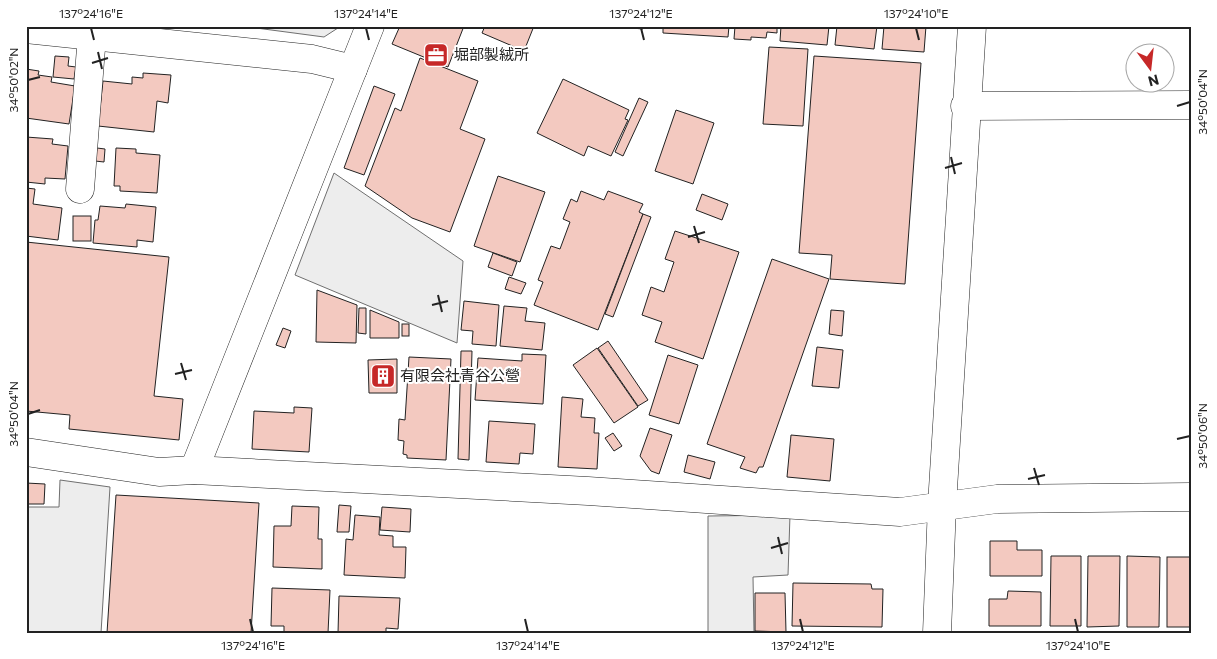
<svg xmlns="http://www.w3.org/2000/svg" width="1217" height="659" font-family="Commissioner,'Noto Sans JP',sans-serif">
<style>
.parking{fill:#ededed;stroke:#6f6f6f}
.building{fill:#f3c9c0;stroke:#222}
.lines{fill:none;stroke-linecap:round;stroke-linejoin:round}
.street-casing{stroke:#222;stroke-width:29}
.secondary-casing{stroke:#222;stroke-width:29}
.street{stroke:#fff;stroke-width:28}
.secondary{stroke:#fff;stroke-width:28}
.ticks{fill:none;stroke:#222;stroke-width:2}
.labels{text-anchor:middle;stroke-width:4;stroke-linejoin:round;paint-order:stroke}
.poi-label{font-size:15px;fill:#222;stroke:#fff;text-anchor:start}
.neatline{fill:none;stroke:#222;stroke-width:2}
.ticks-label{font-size:12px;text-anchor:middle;fill:#222}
</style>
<rect width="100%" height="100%" fill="#fff"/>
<g class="parking">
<path d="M241 26H341L324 37Z"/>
<path d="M334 173 463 261 457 343 295 275Z"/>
<path d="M60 480 110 487 101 633H26V507H59Z"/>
<path d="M790 515 788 575 753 577 754 633H708V516Z"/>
</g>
<g class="building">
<path d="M400 26H464L448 67 392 44Z"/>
<path d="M485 26H534L524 51 482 33Z"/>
<path d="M609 26H643V29Z"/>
<path d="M663 26H729L728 37 663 33Z"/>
<path d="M735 26H777V33L767 32 766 38 751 37V40L734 39Z"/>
<path d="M781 26H829L827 45 780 41Z"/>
<path d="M837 26H877L874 49 835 45Z"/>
<path d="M884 26H926L924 52 882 49Z"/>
<path d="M769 47 808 49 803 126 763 124Z"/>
<path d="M55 56 69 57 68 66 76 67 74 79 53 77Z"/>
<path d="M814 56 921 63 905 284 830 279 832 255 799 253Z"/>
<path d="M420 58 478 81 460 129 485 139 450 232 412 218 365 186 395 108 401 111Z"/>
<path d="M26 69 39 71 38 75 52 77 51 82 75 86 69 124 26 118Z"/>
<path d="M143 73 171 75 168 103 157 101 154 132 98 126 103 81 132 84V77L143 78Z"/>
<path d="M563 79 629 110 625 119 628 120 611 156 588 146 584 156 537 133Z"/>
<path d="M374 86 395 94 364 175 344 168Z"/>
<path d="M639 98 648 102 623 156 615 152Z"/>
<path d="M676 110 714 123 693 184 655 171Z"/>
<path d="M26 137 53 139 52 144 68 146 65 179 45 178V184L26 182Z"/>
<path d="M97 148 105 149 104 162 95 161Z"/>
<path d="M116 148 136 149V153L160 155 157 193 120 191V186H114Z"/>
<path d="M498 176 545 192 520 262 474 246Z"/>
<path d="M26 188 35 189 33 204 62 208 58 240 26 236Z"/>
<path d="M581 191 604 200 608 191 643 204 639 212 643 214 598 330 534 305 543 282 538 280 551 246 560 249 570 222 563 219 571 199 577 202Z"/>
<path d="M702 194 728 204 722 220 696 210Z"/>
<path d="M126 204 156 207 153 242 137 240V247L93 243 95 220H98L100 206 125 208Z"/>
<path d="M643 214 651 217 613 317 605 314Z"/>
<rect x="73" y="216" width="18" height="25"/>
<path d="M675 231 739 252 703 359 655 342 662 322 642 315 651 287 664 292 674 262 665 259Z"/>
<path d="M26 242 169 257 154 396 183 399 179 440 69 429 70 415 26 411Z"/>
<path d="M493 253 517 262 512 276 488 267Z"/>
<path d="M772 259 829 279 763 467H759L756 473 740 468 745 457 707 444Z"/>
<path d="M509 277 526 283 521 294 505 289Z"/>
<path d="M317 290 357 305 356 343 316 342Z"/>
<path d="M464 301 499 305 496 346 472 344 473 331 461 330Z"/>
<path d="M504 306 527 308 525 321 545 323 542 350 500 346Z"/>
<path d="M359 308H366V334L358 333Z"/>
<path d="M370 310 399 322V338H370Z"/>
<path d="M831 310 844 311 842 336 829 334Z"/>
<rect x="402" y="324" width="7" height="12"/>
<path d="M283 328 291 331 285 348 276 345Z"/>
<path d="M608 341 648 400 638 406 598 348Z"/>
<path d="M817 347 843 350 839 388 812 386Z"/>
<path d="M597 348 638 407 614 423 573 365Z"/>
<path d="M461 351H472L469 460 458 459Z"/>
<path d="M522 354 546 355 543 404 475 400 478 358 522 361Z"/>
<path d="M668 355 698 365 679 424 649 415Z"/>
<path d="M409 357 451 359 446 460 407 458V455L403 454 404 441 398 440 399 419 405 420Z"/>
<path d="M397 359V393H369L368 360Z"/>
<path d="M562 397 583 399 581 417 595 418 594 433H599L597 469 558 467Z"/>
<path d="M294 407 312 408 309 452 252 449 254 411 294 413Z"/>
<path d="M489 421 535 424 533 454 520 453 519 464 486 462Z"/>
<path d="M650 428 672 435 659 474 651 471 640 456Z"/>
<path d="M613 433 622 446 614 451 605 438Z"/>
<path d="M791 435 834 439 830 481 787 477Z"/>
<path d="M688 455 715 462 710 479 684 472Z"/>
<path d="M26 483 45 484 44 504H26Z"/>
<path d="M116 495 259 503 251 633H107Z"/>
<path d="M339 505 351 506 349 532H337Z"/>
<path d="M292 506 319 507 318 539H322V569L273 567 274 526H291Z"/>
<path d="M382 507 411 509 410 532 380 530Z"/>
<path d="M355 515 380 517 379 535 393 536V547H406L405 578 344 575 346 539 353 540Z"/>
<path d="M990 541H1017V550H1042V576H990Z"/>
<path d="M1051 556H1081V626H1050Z"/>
<path d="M1088 556H1120L1119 626 1087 627Z"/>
<path d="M1127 556 1160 557 1159 627H1127Z"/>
<rect x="1167" y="557" width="24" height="70"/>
<path d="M793 583 871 584 872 589H883L882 627 792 626Z"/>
<path d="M272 588 330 590 328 633H284V626H271Z"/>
<path d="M1008 591 1041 592V626H989V599H1007Z"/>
<path d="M755 593H785L786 632 755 631Z"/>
<path d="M339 596 400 598 398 629 386 628V633H338Z"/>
</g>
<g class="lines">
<defs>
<g id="street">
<path d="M26 29 312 59 353 69"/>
<path d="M965 106 1191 105"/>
<path d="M80 189 92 35"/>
<path d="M26 452 159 472 194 470 588 491 900 512 997 499 1191 497"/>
<path d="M194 470 370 26"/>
</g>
<path id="secondary" d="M937 633 942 505 972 26"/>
</defs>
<use href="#street" class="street-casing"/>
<use href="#secondary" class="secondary-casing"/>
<use href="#street" class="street"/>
<use href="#secondary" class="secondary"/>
</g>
<path class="ticks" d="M91 28 94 40M366 28 369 40M641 28 644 40M916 28 919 40M98 52 102 69M92 63 108 58M28 80 40 77M1177 106 1190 102M951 157 955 174M945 168 962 163M694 226 699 243M688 237 705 232M438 295 442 312M432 305 448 301M181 363 186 380M175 374 192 370M28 414 40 410M1177 439 1190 436M1034 468 1039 485M1028 479 1045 475M778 537 782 554M771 548 788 543M250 619 253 632M525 619 528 632M800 619 803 632M1075 619 1078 632"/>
<defs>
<symbol id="office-square" viewBox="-11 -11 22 22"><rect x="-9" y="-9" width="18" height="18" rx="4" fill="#c62828" stroke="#fff"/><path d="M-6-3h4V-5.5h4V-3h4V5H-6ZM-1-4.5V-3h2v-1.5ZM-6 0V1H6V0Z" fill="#fff"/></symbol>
<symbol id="building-square" viewBox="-11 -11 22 22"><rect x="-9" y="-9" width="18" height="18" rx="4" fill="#c62828" stroke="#fff"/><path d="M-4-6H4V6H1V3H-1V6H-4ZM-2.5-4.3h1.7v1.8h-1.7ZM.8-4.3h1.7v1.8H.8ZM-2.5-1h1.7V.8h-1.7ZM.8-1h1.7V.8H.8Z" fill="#fff"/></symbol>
</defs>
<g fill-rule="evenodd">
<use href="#office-square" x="422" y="41" width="28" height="28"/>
<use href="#building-square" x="369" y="362" width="28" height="28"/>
</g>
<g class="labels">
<g class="poi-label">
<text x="454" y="60">堀部製絨所</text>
<text x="400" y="381">有限会社青谷公營</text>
</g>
</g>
<rect width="1217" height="659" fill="none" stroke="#ffffff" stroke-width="55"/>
<g transform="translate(1150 68) rotate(165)"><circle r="24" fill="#ffffff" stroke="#a7a7a7"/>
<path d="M0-4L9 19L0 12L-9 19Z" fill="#c62828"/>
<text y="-8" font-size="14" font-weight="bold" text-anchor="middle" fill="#222222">N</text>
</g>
<rect x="28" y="28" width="1162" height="604" class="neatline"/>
<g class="ticks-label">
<text x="91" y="18">137°24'16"E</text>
<text x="366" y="18">137°24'14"E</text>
<text x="641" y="18">137°24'12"E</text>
<text x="916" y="18">137°24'10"E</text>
<text transform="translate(14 80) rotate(-90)" y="4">34°50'02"N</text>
<text transform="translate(1203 102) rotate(-90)" y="4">34°50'04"N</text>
<text transform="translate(14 414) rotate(-90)" y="4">34°50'04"N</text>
<text transform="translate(1203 436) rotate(-90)" y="4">34°50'06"N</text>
<text x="253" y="650">137°24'16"E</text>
<text x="528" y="650">137°24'14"E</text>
<text x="803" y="650">137°24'12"E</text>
<text x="1078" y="650">137°24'10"E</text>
</g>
</svg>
